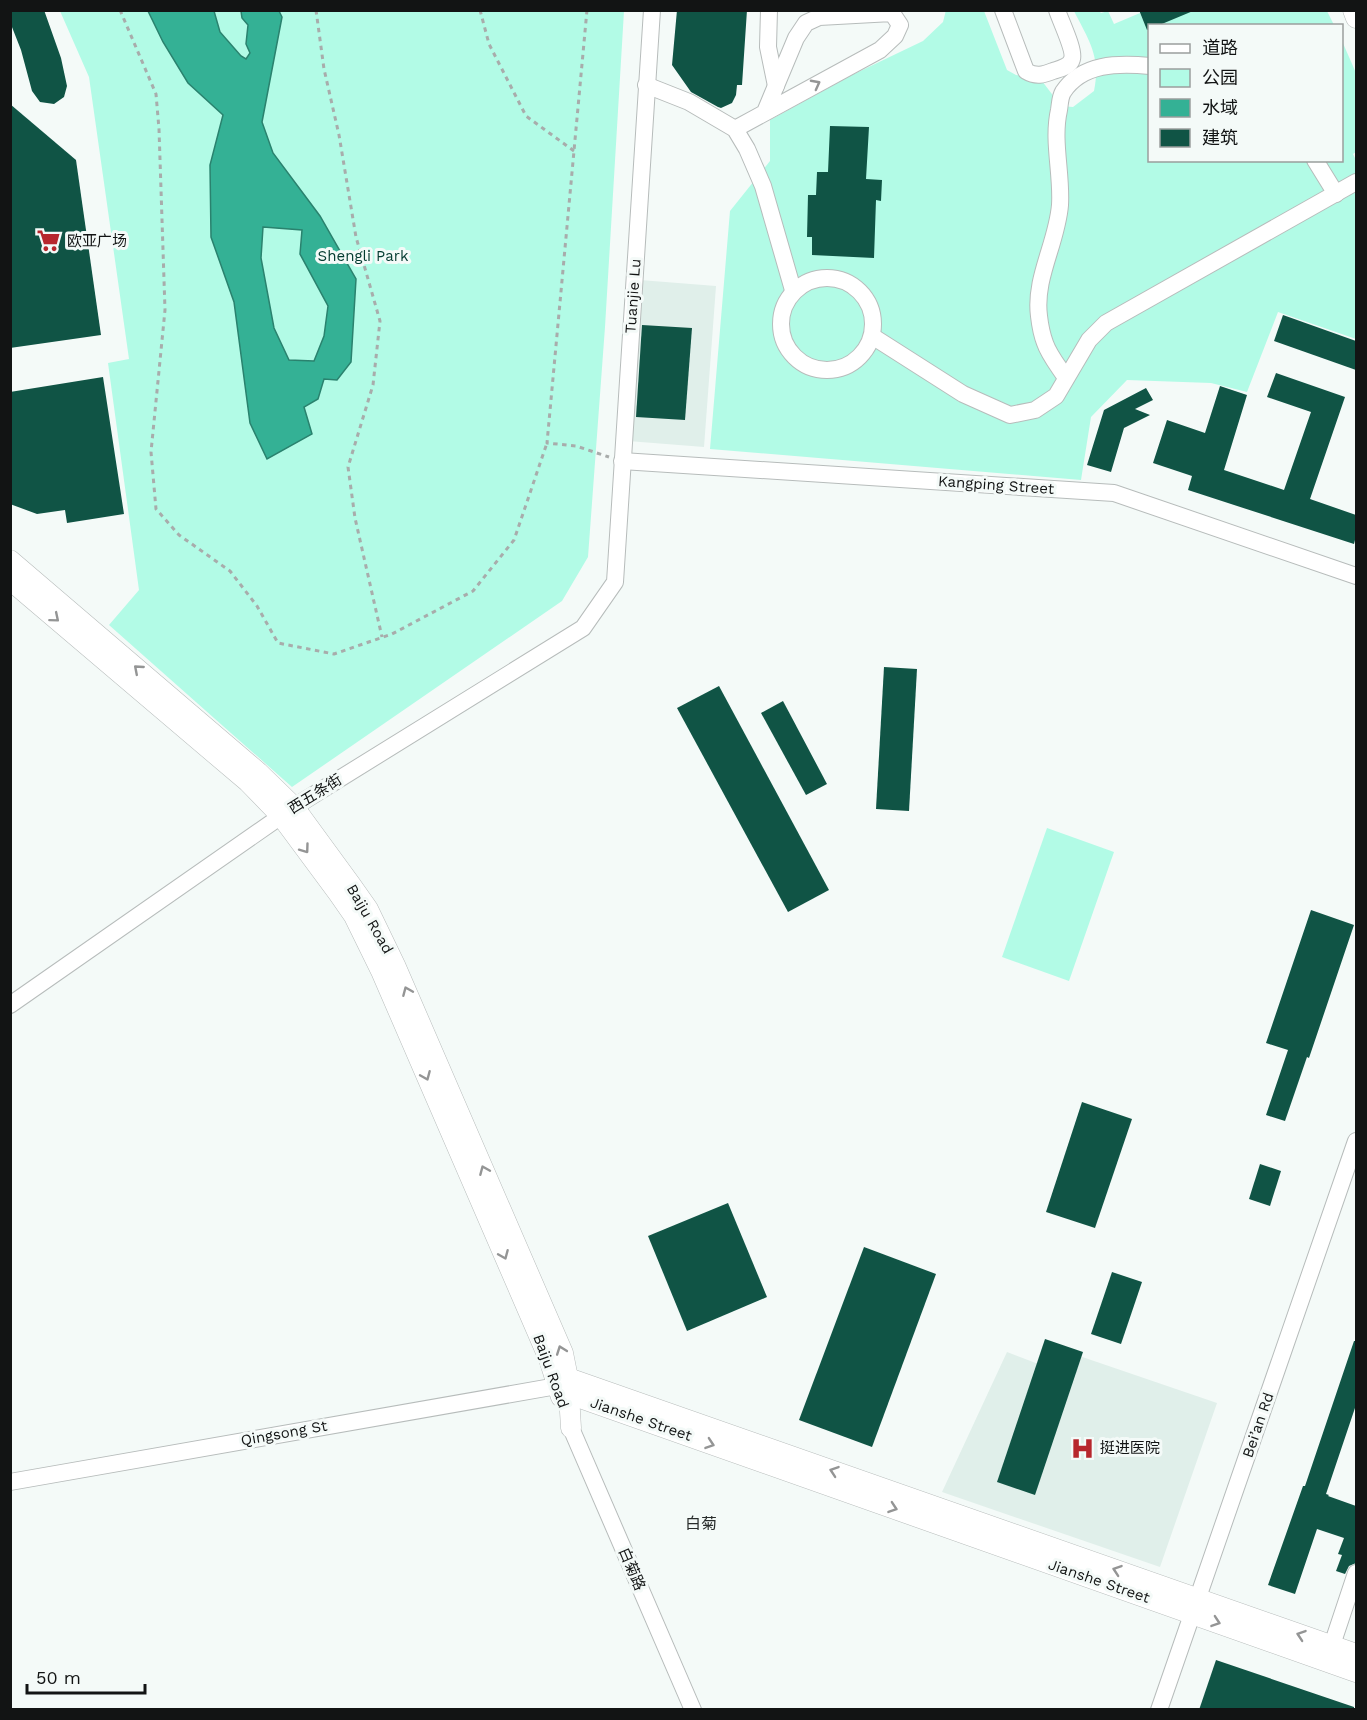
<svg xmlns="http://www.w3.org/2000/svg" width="1367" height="1720" font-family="'Work Sans','Noto Sans SC',sans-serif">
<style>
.built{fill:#e0efea}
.green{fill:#b2fbe6}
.water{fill:#34b195;stroke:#2a826e;stroke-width:1.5;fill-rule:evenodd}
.building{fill:#105445}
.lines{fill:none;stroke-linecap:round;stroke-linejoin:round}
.minor-casing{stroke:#b7bcbb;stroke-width:18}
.major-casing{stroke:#b7bcbb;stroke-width:21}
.path{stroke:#a8acab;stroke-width:3;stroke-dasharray:4.5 4.5;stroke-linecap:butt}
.minor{stroke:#fff;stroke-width:16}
.major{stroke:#fff;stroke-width:20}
.oneway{stroke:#949595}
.labels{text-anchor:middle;stroke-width:6;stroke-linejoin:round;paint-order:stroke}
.poi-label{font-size:15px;fill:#121414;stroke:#f4faf8;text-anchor:start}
.park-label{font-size:15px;fill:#033b30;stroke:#f4faf8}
.street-label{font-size:15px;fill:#121414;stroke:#f4faf8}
.neighbourhood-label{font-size:16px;fill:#282c2b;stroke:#f4faf8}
</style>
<rect width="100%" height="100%" fill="#f4faf8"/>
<g class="built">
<path d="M640 280 716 286 704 447 628 441Z"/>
<path d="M1056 1348 1217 1403 1160 1567 942 1492 1007 1352 1049 1368Z"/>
</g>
<g class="green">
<path d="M946 10 984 11 1007 70 1016 75 1032 77 1042 81 1061 106 1073 107 1094 91C1101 56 1089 41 1074 11H1099L1101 13 1108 11 1114 24 1140 13 1147 29H1149L1150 160H1342V41L1356 73V152L1353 154 1356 160V339L1278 312 1247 392 1211 383 1127 380 1091 417 1081 480 710 449 730 211 770 161V120L852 75 923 41 943 22Z"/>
<path d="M1169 10 1327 11 1334 25 1157 26Z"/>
<path d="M60 11H624L605 327 588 557 562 601 292 787 109 625 139 590 108 363 129 359 89 77Z"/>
<path d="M1047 828 1114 852 1069 981 1002 957Z"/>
</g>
<path class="water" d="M148 11H214L220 32 241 56 246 59 250 53 246 44 248 25 242 18 241 11H279L282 17 262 122 273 153 320 216 356 279 351 362 337 380 324 379 318 399 304 407 312 434 267 459 250 423 234 302 211 237 210 165 223 115 188 83 163 42ZM263 227 302 230 300 254 328 306 324 336 314 361 289 360 274 328 261 258Z"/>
<g class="building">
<path d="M10 10H44L61 58 67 86 64 97 54 104 40 102 32 91 21 50 10 22Z"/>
<path d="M677 10H747L742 85H737L736 95 732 103 721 108 718 107 691 92 672 65Z"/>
<path d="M1139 10H1193V11L1157 26H1149V29L1147 30Z"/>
<path d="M10 104 76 160 101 335 10 348Z"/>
<path d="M830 126 869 127 866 179 882 180 881 201 876 200 874 258 812 255V237H807L808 195H816L817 172H828Z"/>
<path d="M1283 315 1356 341V370L1274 341Z"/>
<path d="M642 325 692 328 685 420 636 417Z"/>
<path d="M1276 373 1345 397 1310 499 1356 515V536L1354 544 1188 490 1192 476 1153 463 1167 420 1205 433 1220 386 1247 395 1224 470 1284 490 1311 412 1267 397Z"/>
<path d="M103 377 124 514 67 523 65 510 37 514 10 504V392Z"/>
<path d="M1146 388 1153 400 1135 409 1150 415 1124 428 1111 472 1087 465 1104 410Z"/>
<path d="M884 667 917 669 909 811 876 809Z"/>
<path d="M719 686 829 890 788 912 677 708Z"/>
<path d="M783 701 827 784 806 795 761 713Z"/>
<path d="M1311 910 1354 925 1309 1058 1307 1057 1285 1121 1266 1115 1288 1050 1266 1043Z"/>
<path d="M1082 1102 1132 1119 1095 1228 1046 1212Z"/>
<path d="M1260 1164 1281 1171 1270 1206 1249 1199Z"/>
<path d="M728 1203 767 1297 687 1331 648 1236Z"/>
<path d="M864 1247 936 1274 872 1447 799 1420Z"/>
<path d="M1112 1272 1142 1282 1121 1344 1091 1334Z"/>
<path d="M1045 1339 1083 1352 1035 1495 997 1482Z"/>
<path d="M1354 1341H1356V1405L1326 1494 1329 1495 1328 1496 1356 1506V1563L1349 1566 1345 1574 1336 1571 1342 1555 1338 1554 1344 1538 1317 1529 1295 1594 1268 1585 1303 1486H1305Z"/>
<path d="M1216 1660 1354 1707V1710H1199Z"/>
</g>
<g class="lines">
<defs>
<g id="minor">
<path d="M769 10 768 47 776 86"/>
<path d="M1003 10 1026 71C1036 77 1043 75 1053 71 1059 69 1070 67 1072 59 1075 50 1060 20 1057 10"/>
<path d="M646 85 689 102 735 129 747 149 763 186 793 290"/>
<path d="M735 129 880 50 895 36 900 25 892 13 819 17 806 23 796 38 765 112"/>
<path d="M1315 160 1336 194"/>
<circle cx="827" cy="324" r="46"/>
<path d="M872 336 963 394 1010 415 1035 410 1056 396 1089 340 1106 323 1356 182"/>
<path d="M1066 378C1059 367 1049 355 1045 343 1042 335 1040 325 1039 316 1034 278 1057 243 1060 205 1062 173 1052 141 1059 110 1060 104 1060 97 1063 92 1082 63 1118 63 1150 66"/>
<path d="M622 461 1114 493 1356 576"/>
<path d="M10 1005 294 807 583 628 615 582 652 10"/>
<path d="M571 1428 693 1710"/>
<path d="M10 1482 557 1386"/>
<path d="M1332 1645 1356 1573"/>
<path d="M1159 1710 1356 1141"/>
</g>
<g id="major">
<path d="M1353 10 1356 18"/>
<path d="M10 560 258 772 294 807 351 885 368 909 395 965 563 1353 568 1378 571 1428"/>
<path d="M10 580 248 782 281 816 338 893 354 916 381 971 549 1359 561 1397"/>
<path d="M1356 1654 568 1378 557 1386 569 1394 1356 1672"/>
</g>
</defs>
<use href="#minor" class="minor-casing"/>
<use href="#major" class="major-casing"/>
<g class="path">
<path d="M120 10 156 94 159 129 165 310 151 452 156 509 179 535 230 571 257 606 278 643 334 654 392 634 473 591 514 540 547 443"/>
<path d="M316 10 324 69 339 135 356 237 380 321 373 385 348 467 355 518 382 637"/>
<path d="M480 10 489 44 526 116 574 151"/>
<path d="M587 10 547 443 576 446 609 457"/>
</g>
<use href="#minor" class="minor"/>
<use href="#major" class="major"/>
</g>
<defs><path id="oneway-chevron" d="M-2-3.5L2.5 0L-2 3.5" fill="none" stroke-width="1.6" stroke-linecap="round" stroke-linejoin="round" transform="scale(1.5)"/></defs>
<g class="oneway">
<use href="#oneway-chevron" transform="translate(816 84) rotate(-28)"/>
<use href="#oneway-chevron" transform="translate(55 618) rotate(40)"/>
<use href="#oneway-chevron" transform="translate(138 669) rotate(-139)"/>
<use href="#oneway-chevron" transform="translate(305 849) rotate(54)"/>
<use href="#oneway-chevron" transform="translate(407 991) rotate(-113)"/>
<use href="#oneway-chevron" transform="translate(426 1076) rotate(67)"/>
<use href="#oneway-chevron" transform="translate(484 1170) rotate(-113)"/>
<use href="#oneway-chevron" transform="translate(504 1255) rotate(67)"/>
<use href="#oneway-chevron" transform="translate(561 1350) rotate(-110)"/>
<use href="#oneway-chevron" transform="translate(710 1444) rotate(19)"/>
<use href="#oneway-chevron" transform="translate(834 1471) rotate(-161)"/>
<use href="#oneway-chevron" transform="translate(893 1508) rotate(19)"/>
<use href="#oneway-chevron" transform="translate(1117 1570) rotate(-161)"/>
<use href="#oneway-chevron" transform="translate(1216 1622) rotate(19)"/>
<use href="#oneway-chevron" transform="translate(1301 1635) rotate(-161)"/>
</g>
<defs>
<symbol id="supermarket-bare" viewBox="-9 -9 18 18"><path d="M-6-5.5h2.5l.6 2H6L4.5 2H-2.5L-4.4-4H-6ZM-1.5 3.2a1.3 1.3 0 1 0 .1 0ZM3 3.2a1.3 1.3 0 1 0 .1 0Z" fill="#b7272d" stroke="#f4faf8" stroke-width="2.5" paint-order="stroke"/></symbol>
<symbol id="hospital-bare" viewBox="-9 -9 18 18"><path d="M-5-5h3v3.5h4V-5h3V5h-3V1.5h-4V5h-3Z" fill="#b7272d" stroke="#f4faf8" stroke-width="2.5" paint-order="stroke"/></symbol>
</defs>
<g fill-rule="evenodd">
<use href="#supermarket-bare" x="32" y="224" width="33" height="33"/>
<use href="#hospital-bare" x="1066" y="1432" width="33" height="33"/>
</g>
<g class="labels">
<g class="poi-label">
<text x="67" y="246">欧亚广场</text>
<text x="1100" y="1453">挺进医院</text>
</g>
<g class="park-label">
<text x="363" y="261">Shengli Park</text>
</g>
<g class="street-label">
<text transform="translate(633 296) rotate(-86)" y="5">Tuanjie Lu</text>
<text transform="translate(996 485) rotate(4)" y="5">Kangping Street</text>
<text transform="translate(315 794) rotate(-32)" y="5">西五条街</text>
<text transform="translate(370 919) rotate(60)" y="5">Baiju Road</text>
<text transform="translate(551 1371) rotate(70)" y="5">Baiju Road</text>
<text transform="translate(641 1419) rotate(19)" y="5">Jianshe Street</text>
<text transform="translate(1258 1425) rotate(-71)" y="5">Bei’an Rd</text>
<text transform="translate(284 1433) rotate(-10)" y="5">Qingsong St</text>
<text transform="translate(632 1569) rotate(67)" y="5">白菊路</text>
<text transform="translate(1099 1581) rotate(19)" y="5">Jianshe Street</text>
</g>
<g class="neighbourhood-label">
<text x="701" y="1529">白菊</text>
</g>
</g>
<rect width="1367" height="1720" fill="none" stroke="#121414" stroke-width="24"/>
<rect x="1148" y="24" width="195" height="138" fill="#f4faf8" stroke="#9a9e9d" stroke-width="1.5"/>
<rect x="1160" y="44" width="30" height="9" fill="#ffffff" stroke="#9a9e9d" stroke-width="1.5"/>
<text x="1202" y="54" font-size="18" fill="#121414">道路</text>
<rect x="1160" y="69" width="30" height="18" fill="#b2fbe6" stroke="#9a9e9d" stroke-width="1.5"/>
<text x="1202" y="84" font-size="18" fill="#121414">公园</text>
<rect x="1160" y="99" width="30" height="18" fill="#34b195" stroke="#9a9e9d" stroke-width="1.5"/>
<text x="1202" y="114" font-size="18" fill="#121414">水域</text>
<rect x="1160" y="129" width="30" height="18" fill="#105445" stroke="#9a9e9d" stroke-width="1.5"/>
<text x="1202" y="144" font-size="18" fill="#121414">建筑</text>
<path d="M27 1684v9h118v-9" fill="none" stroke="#121414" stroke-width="3"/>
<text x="36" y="1684" font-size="18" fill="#121414" stroke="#f4faf8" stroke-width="4.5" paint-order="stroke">50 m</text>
</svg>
